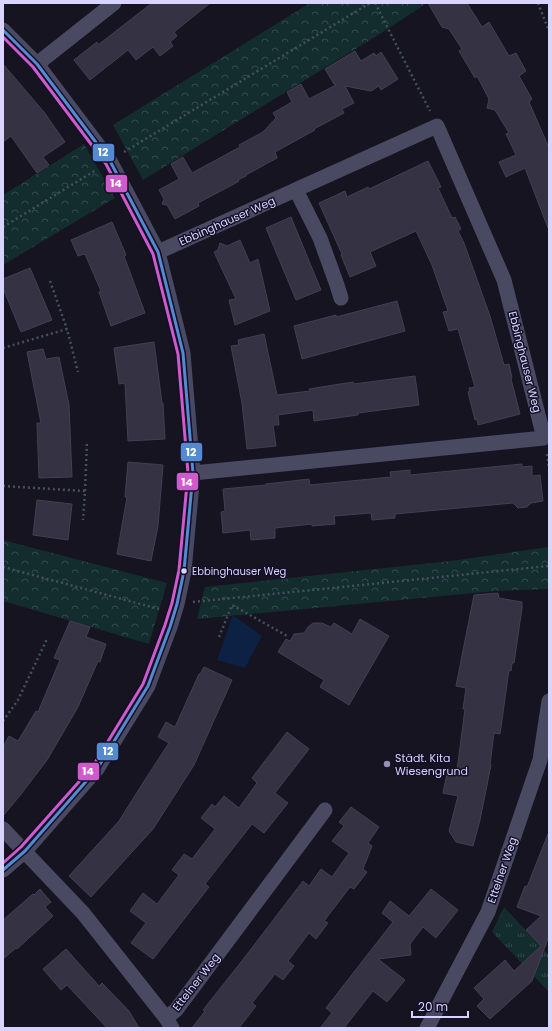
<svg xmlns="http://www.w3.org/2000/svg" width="552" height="1031" font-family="Poppins,sans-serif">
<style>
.grass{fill:url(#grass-tufts)}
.forest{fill:url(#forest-crowns)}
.water{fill:#0d2144}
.building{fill:#343243;stroke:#433f54}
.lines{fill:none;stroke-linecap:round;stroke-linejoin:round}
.path{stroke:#44505f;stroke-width:2.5;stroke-dasharray:2 3;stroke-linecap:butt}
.minor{stroke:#4a4962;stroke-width:15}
.bus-1-casing{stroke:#130f26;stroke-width:6}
.bus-2-casing{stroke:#130f26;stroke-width:6}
.bus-1{stroke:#558ad1;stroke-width:3}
.bus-2{stroke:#cf5acb;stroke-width:3}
.bus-dot{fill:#d9d4ff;stroke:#130f26;stroke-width:1.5}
.poi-dot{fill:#9591b1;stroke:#130f26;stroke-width:1.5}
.labels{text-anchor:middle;stroke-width:3;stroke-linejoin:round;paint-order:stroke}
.bus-label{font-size:10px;fill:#d9d4ff;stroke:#130f26;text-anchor:start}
.street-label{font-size:11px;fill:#d9d4ff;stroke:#130f26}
.poi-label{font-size:11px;fill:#d9d4ff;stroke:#130f26;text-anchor:start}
.line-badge{stroke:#130f26;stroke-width:1.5}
.badge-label{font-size:11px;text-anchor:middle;font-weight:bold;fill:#fff}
</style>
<defs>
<pattern id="grass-tufts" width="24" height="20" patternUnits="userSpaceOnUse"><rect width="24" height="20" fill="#132c2d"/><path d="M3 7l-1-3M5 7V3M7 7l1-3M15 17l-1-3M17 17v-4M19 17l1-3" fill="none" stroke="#354a4c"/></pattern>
<pattern id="forest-crowns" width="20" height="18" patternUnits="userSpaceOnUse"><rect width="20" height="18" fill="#132c2d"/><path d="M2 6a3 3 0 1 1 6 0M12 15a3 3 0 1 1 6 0" fill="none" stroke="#354a4c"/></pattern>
</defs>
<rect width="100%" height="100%" fill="#161421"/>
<path class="grass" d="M504 907 549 955V992L492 932Z"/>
<g class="forest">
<path d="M310 3H427L383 32 143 180 113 125Z"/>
<path d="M84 144 115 198 3 265V195Z"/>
<path d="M3 540 167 583 149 644 3 601Z"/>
<path d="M549 547V589L496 591 197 619 205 587 451 561Z"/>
</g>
<path class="water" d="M233 615 262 636 245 668 217 660Z"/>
<g class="building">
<path d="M152 3H210L174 32 177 36 170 42 173 46 160 56 153 47 136 60 128 50 90 80 74 60 97 42 98 45Z"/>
<path d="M428 3H467L482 27 489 22 509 56 516 53 526 71 519 76 532 99 529 102 549 148V228H548L525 168 506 177 499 162 516 155 506 134 509 133 495 110 487 108 489 99 477 76 475 78 459 51 462 49 449 29 442 27Z"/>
<path d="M355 51 361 61 374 53 376 56 381 52 398 79 381 90 379 86 371 91 345 86 354 103 342 109 344 113 314 129 315 130 275 152 277 158 246 175V176L238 180 239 181 234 184 198 203 199 206 175 219 167 205 162 204 164 199 159 190 179 179 171 164 183 157 192 173 240 147 239 145 263 132 276 118 273 113 292 102 287 92 301 84 309 99 336 85 334 84 325 69Z"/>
<path d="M3 64 44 112 65 142 43 157 49 165 37 173 11 136 3 142Z"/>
<path d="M428 161 441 187 438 188 452 218 455 217 461 229 458 231 464 243 490 316 504 365 509 364 512 378 511 379 520 414 478 425 477 419 475 420 468 392 470 391 469 388 475 387 458 329 449 331 443 312 448 311 432 265 416 231 370 252 376 266 350 277 341 255 342 254 319 203 345 191 347 197 368 187 369 189Z"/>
<path d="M291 217 321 290 296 300 266 228Z"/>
<path d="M112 222 126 255 124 256 145 313 111 326 99 292 101 291 85 254 78 256 71 240Z"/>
<path d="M240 240 250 263 258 259 270 311 235 325 229 300 236 299 214 252 218 250 220 243 227 246Z"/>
<path d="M30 268 52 320 21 332 3 288V279Z"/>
<path d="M397 301 405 331 302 359 294 326 336 315V317Z"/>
<path d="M264 334 277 395 310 391 309 389 353 382 354 384 415 376 419 405 358 413V415L314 421 313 410 278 415 279 425H273L276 446 247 449 242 403 231 346 239 345 238 340Z"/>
<path d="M154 342 162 403H163L165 439 128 441 125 383 119 384 114 348Z"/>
<path d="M43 349 46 359 59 357 69 405 72 477 39 478 37 423H41L27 352Z"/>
<path d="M128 462 163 465 158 526 151 561 117 554 127 497H125Z"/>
<path d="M522 464V467L532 466V476L540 475 543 501 531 503 527 507 518 508 513 503 395 514V518L372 520 371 513 334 516 335 524 312 526V524L275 528V538L251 540 250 530 223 533 221 512 225 511 223 489 266 485V484L309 479 310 485 391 477 390 472 410 470V475Z"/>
<path d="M37 500 72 504 68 540 33 535Z"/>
<path d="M498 593 499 598 522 602V608L514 663H512L511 671 509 670 500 734 494 733 490 765H491L480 820 473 846 456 842 449 831 458 796 443 793 448 769 457 770 465 709H463L466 688 456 686 474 595Z"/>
<path d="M360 619 389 636 349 705 320 687 324 680 278 652 286 639 290 641 294 634 304 633 308 627 313 623H322L331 627 334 623 352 634Z"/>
<path d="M70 621 90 627 86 637 106 644 100 662 98 661 78 707 47 760 22 793 3 816V747L9 736 18 741 36 711 38 712 60 660 54 658Z"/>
<path d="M204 667 232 680 194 765 153 829 91 897 69 876 119 821 148 775 169 743 158 737 166 722 175 727 199 674H200Z"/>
<path d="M287 732 309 749 275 793 288 803 264 833 252 824 205 884 209 887 153 959 131 943 146 923 130 911 143 893 157 904 179 875 172 870 184 854 192 859 215 829 201 818 212 804 215 807 224 796 239 808 257 783 252 778Z"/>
<path d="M351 807 379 827 368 843 372 846 363 869 367 872 354 889 350 887 324 921 328 923 316 939 309 933 288 961 294 966 283 980 275 974 252 1003 256 1006 239 1028H192L205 1011 203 1010 245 957 303 881 309 886 321 869 332 877 349 853 332 841 344 826 339 822Z"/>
<path d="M548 834H549V936L532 981 490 1019 477 1006 484 999 474 988 505 960 514 971 541 946 526 930 541 916 517 907 525 886 527 887Z"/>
<path d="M40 889 51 902 45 907 53 916 17 949 16 948 3 959V920L33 894 34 895Z"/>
<path d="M431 889 458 910 436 938 423 927 410 944 411 955 378 959 405 980 387 1002 373 991 344 1028H320L332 1013 326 1008 393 922 382 913 390 901 409 916Z"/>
<path d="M66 949 99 986 102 983 129 1011 139 1028H107L67 985 61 990 43 969Z"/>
</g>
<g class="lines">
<g class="path">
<path d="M375 3 430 111"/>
<path d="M538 3 549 31"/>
<path d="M124 152 370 3"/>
<path d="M3 227 96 170"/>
<path d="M50 281 67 329"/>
<path d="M3 348 67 329 78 372"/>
<path d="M547 454 549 467"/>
<path d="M3 486 85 491 83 520"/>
<path d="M85 491 87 442"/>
<path d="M3 567 159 609"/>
<path d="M193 602 549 566"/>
<path d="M219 637 232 605 289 637"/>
<path d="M3 721 18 700 47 639"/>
</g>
<g class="minor">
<path d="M3 30 37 64 110 161 158 252 183 353 193 473 184 571 177 604 170 627 148 686 97 769 25 851 3 870"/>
<path d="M37 64 114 3"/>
<path d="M296 190 320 238 337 285 341 298"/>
<path d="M158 252 437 126 504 280 544 438 193 473"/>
<path d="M3 829 83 913 166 1018 172 1028"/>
<path d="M166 1018 176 1010 325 810"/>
<path d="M427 1028 488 912 540 760 549 701"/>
</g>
<defs>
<path id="bus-1" d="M3 30 37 64 110 161 158 252 183 353 193 473 184 571 177 604 170 627 148 686 97 769 25 851 3 870"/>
<path id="bus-2" d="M3 37 33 67 106 164 153 254 178 354 188 473 179 570 172 603 165 625 143 684 93 766 21 847 3 863"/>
</defs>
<use href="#bus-1" class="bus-1-casing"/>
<use href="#bus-2" class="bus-2-casing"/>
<use href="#bus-1" class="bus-1"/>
<use href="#bus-2" class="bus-2"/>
</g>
<circle class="bus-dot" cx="184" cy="571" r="3.5"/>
<circle class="poi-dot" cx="387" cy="764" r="4"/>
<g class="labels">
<g class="bus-label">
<text x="192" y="575">Ebbinghauser Weg</text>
</g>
<g class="street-label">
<text transform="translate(227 221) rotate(-24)" y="4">Ebbinghauser Weg</text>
<text transform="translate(525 362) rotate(76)" y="4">Ebbinghauser Weg</text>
<text transform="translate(502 870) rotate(-71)" y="4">Ettelner Weg</text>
<text transform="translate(196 982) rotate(-52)" y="4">Ettelner Weg</text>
</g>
<g class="poi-label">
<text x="395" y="762">Städt. Kita<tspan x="395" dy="13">Wiesengrund</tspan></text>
</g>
</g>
<g class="line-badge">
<rect x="92" y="143" width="23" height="19" rx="4" fill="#558ad1"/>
<rect x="105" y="174" width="23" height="19" rx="4" fill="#cf5acb"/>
<rect x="180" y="442" width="23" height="20" rx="4" fill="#558ad1"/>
<rect x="176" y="472" width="23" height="19" rx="4" fill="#cf5acb"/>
<rect x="96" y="742" width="23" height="19" rx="4" fill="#558ad1"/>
<rect x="77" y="762" width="23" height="19" rx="4" fill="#cf5acb"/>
</g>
<g class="badge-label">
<text x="103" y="156">12</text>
<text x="116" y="187">14</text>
<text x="191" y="456">12</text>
<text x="187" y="486">14</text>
<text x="108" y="755">12</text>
<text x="88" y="775">14</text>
</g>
<rect width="552" height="1031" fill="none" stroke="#d9d4ff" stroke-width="8"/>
<path d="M412 1011v6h56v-6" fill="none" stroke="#d9d4ff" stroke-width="2"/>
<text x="418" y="1011" font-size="12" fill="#d9d4ff" stroke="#130f26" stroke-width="3" paint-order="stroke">20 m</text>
</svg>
